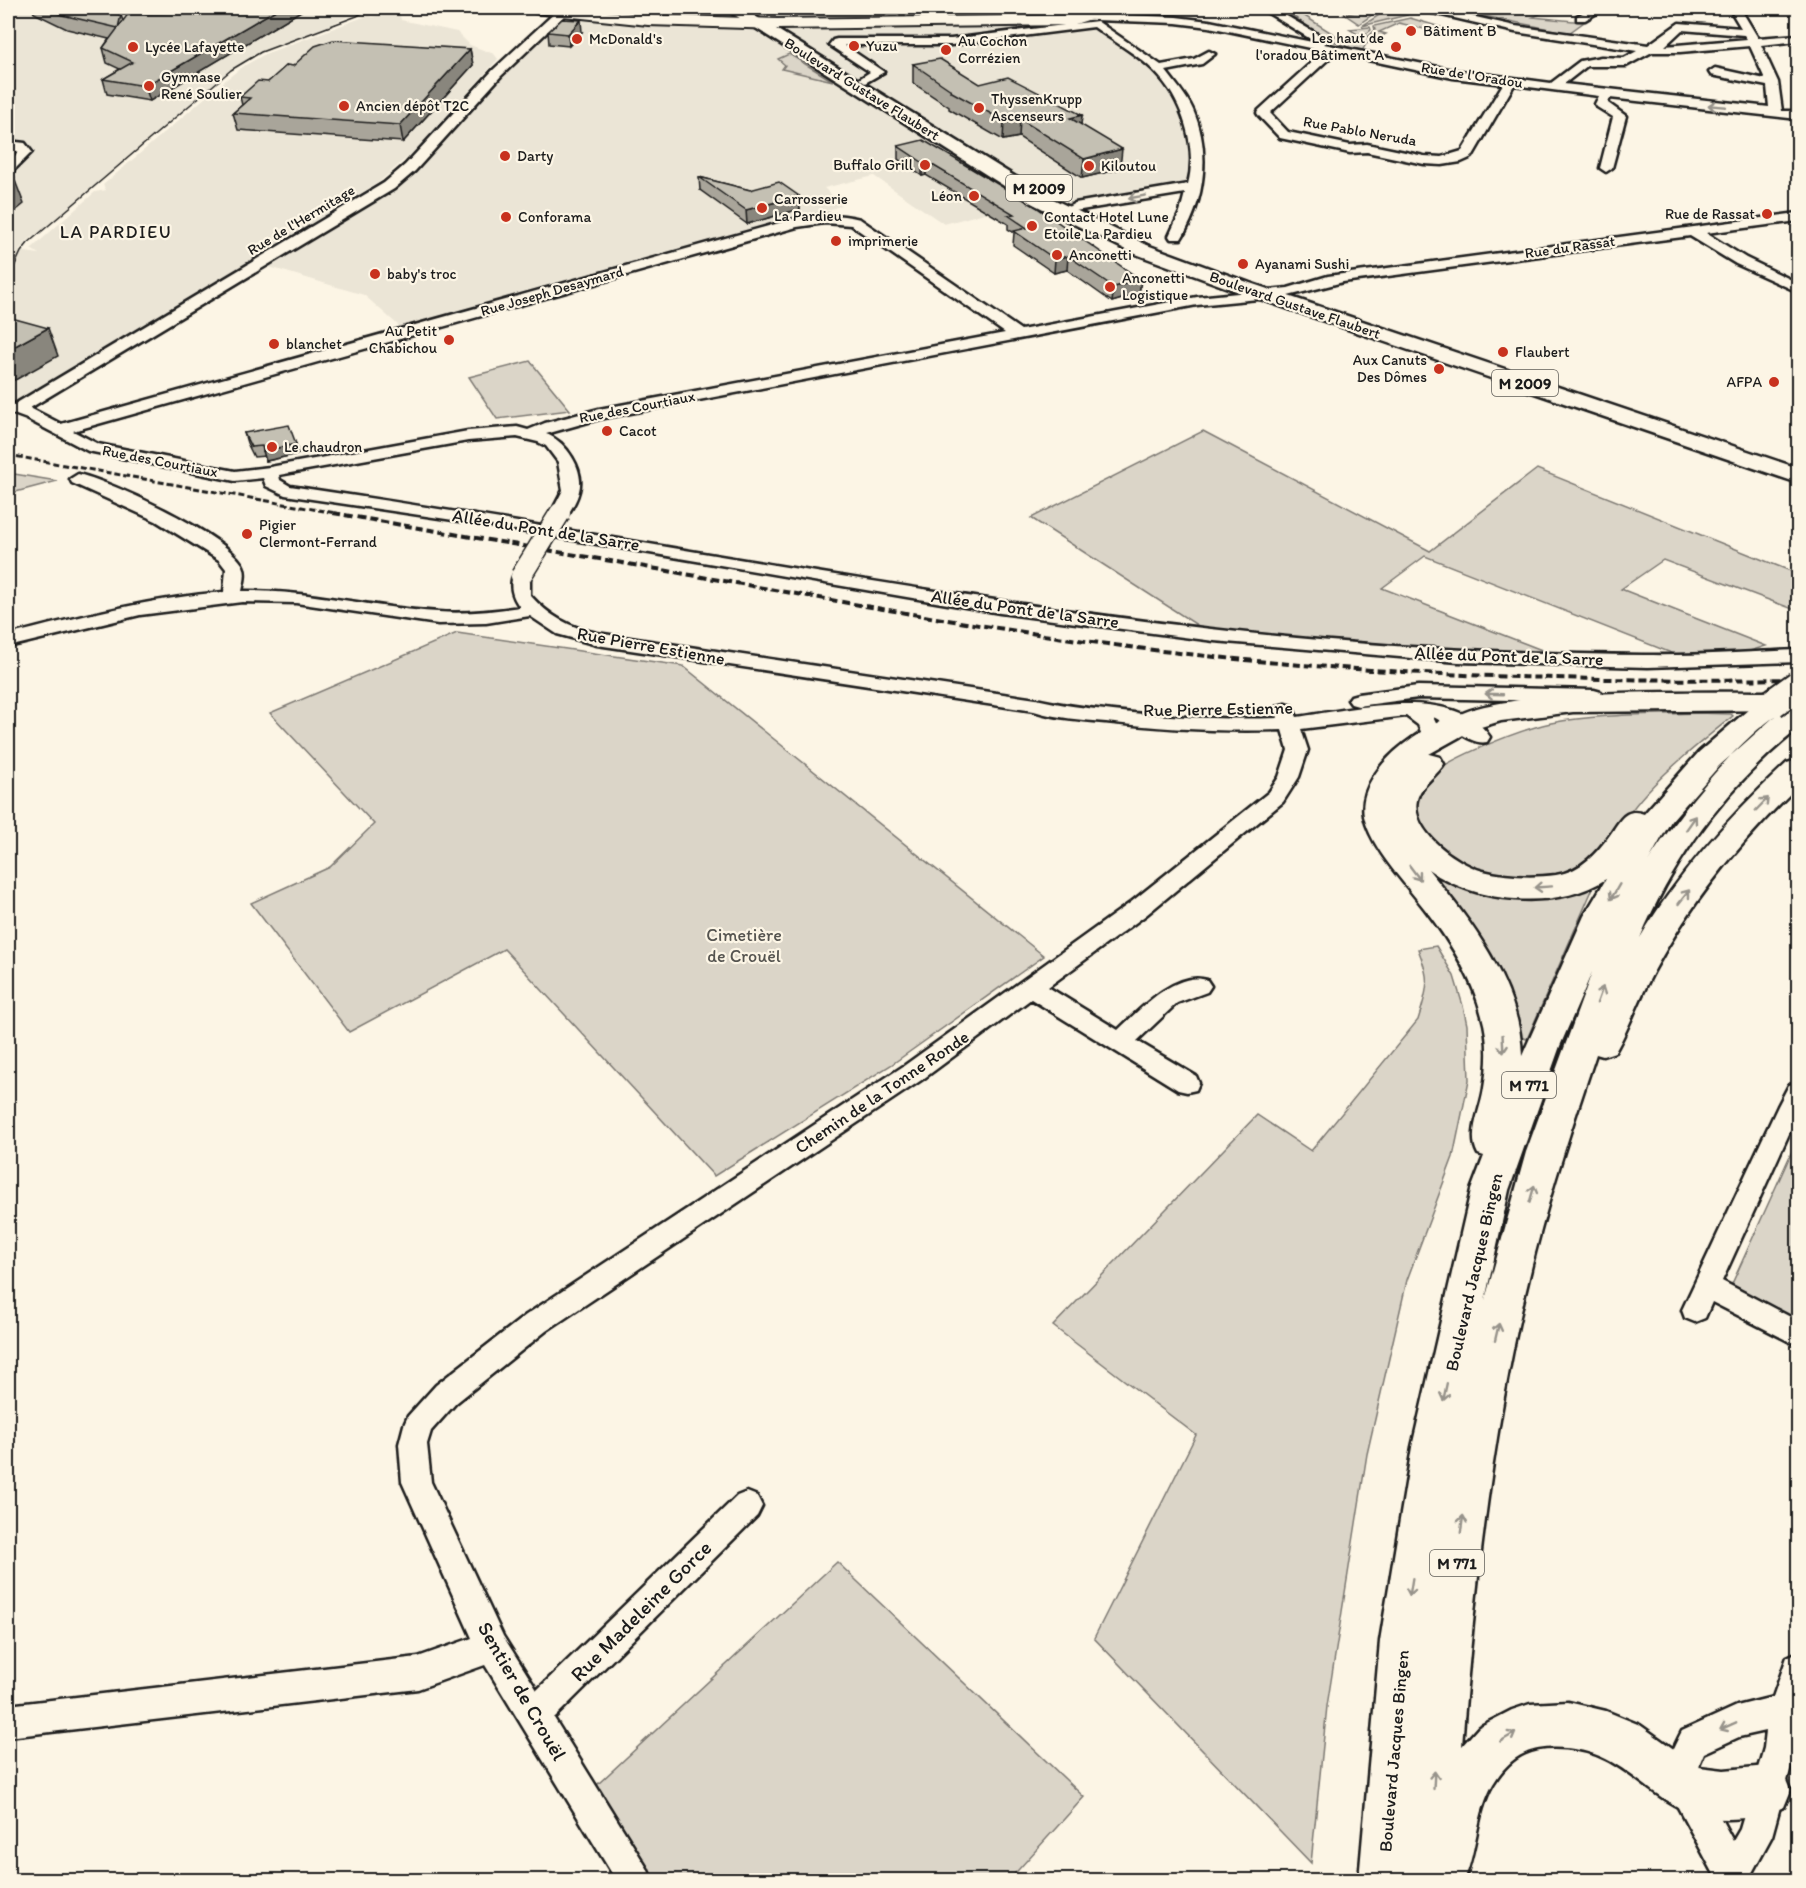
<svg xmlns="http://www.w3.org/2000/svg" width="1806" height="1888" font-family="Itim,sans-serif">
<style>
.built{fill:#ebe5d6}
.green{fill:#dbd5c8;stroke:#7c7872;stroke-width:1.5}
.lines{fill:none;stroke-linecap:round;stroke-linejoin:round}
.street-casing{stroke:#1c1c1c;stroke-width:5}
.secondary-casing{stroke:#1c1c1c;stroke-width:4}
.primary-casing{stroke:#1c1c1c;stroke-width:5}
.highway-casing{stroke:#1c1c1c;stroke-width:5}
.street{fill:#fcf5e5;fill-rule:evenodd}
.secondary{fill:#fcf5e5;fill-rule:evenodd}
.primary{fill:#fcf5e5;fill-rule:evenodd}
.highway{fill:#fcf5e5;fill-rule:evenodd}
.tram{stroke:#1c1c1c;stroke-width:1.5}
.rail-far1{stroke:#1c1c1c;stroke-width:3;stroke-dasharray:6 3;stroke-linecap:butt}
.rail{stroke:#1c1c1c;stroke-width:4;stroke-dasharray:8 4;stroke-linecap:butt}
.street-bridge-casing{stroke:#1c1c1c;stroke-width:23;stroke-linecap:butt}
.highway-bridge-casing{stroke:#1c1c1c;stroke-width:32;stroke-linecap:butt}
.street-bridge{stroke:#fcf5e5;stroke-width:20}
.highway-bridge{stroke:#fcf5e5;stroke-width:28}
.wall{fill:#a9a59a;stroke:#1c1c1c;stroke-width:1.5}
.shaded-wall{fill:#89867d;stroke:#1c1c1c;stroke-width:1.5}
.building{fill:#c4c0b3;stroke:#1c1c1c;stroke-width:1.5}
.oneway{stroke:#97938b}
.poi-dot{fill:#c8321e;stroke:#fcf5e5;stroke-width:2}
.labels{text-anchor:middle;stroke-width:4.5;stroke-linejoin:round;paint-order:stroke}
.far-poi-label{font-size:15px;fill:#1c1c1c;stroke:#fcf5e5;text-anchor:start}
.far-street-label{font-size:15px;fill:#1c1c1c;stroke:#fcf5e5}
.shield{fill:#fcf5e5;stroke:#5f5d58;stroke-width:1.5}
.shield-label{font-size:16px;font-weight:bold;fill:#1c1c1c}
.far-quarter-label{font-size:18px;letter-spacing:1.5px;fill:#1c1c1c;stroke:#fcf5e5}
.street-label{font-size:18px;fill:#1c1c1c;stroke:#fcf5e5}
.park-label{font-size:18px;fill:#555450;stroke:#fcf5e5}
.near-street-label{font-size:21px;fill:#1c1c1c;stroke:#fcf5e5}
</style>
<rect width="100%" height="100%" fill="#fcf5e5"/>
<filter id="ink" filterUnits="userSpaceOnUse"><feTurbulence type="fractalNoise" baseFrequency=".0167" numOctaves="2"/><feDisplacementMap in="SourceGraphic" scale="12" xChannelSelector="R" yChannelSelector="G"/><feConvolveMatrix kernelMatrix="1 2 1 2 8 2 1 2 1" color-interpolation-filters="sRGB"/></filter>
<g filter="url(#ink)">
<g class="built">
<path d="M8 8H352L354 11 351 15 330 25 253 56 222 76 76 203 25 243 19 251 39 254 31 249 95 192 106 190 103 185 227 79 242 67 265 54 369 15 372 17 385 14 400 16 401 20 457 32 470 45 494 54 498 59 418 148 379 182 216 282 226 284 18 409 8 407Z"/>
<path d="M543 8H946L956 23 1083 21 1109 31 1159 69 1186 108 1195 187 1075 207 1052 195 944 224 874 176 824 188 842 205 795 222 407 333 364 295 266 266 384 193 497 73 569 11Z"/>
</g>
<g class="green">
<path d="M1373 8H1401L1407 15 1362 26 1387 10 1382 8 1359 24 1344 14 1374 9Z"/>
<path d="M1444 8H1553L1533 17 1584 22 1569 33Z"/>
<path d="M1296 12 1307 13 1303 15 1349 44 1364 38 1349 29 1370 27 1371 30 1366 34 1368 37 1375 30 1374 26 1410 18 1447 29 1441 33 1399 23 1379 32 1386 34 1366 44 1362 51C1336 45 1315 32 1293 16Z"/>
<path d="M789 54 833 81 782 69 785 65 778 59Z"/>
<path d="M530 361 570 410 497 419 469 377Z"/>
<path d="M1203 431 1430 551 1537 469 1798 574V611L1663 560 1621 589 1766 646 1737 655 1679 656 1425 556 1382 588 1552 654 1469 653 1203 629 1031 518Z"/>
<path d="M8 473 57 481 8 494Z"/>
<path d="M457 633 683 666 1044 956 891 1065 714 1176 504 949 349 1032 251 903 330 867 374 824 270 713Z"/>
<path d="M1696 713 1731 714 1733 716C1702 741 1672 765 1645 794 1623 818 1604 855 1574 870 1526 894 1454 876 1423 833 1417 824 1409 815 1411 804 1412 799 1418 788 1421 784 1437 761 1523 729 1551 723 1598 714 1649 715 1696 713Z"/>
<path d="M1413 848 1442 872 1590 885 1593 888 1527 1039 1512 1035Z"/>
<path d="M1436 946 1454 976 1463 1006 1467 1025 1469 1080 1453 1157 1407 1280 1367 1454 1327 1706 1311 1863 1094 1638 1196 1435 1053 1326 1257 1115 1311 1151 1418 1020C1428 988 1431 981 1418 949Z"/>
<path d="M1798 1138V1320L1731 1286Z"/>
<path d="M837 1562 1084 1797 1009 1880H635L584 1797Z"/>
</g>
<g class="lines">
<defs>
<g id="street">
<path d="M563 8 567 9V13L501 76 415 171 394 189 30 408 61 424 790 220C813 214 837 213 860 219L1021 330 1197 297 1288 288 1328 276 1798 213V221L1706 233 1746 258 1798 283V292L1736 264 1690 236 1343 282 1288 296 1197 305 599 419 546 434C566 441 585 470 579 491 577 500 571 510 566 517H554L551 513 563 490 558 462 546 446 538 442 517 437 468 441 279 475 280 480 290 486C597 531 902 593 1211 629 1355 646 1500 654 1645 655 1696 656 1747 652 1798 650V662L1648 667 1458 662 1214 641 1000 613 480 524 285 495 266 486 263 478 235 481 88 451 27 419 8 412V403L15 404 384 183 405 165 493 70 559 9ZM825 223 851 225 1005 333 599 409 545 423 528 430 517 427 468 431 270 467 235 471 98 444 73 431 797 227Z"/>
<path d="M1260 8H1273L1326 39 1328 41 1324 44 1453 70 1551 83 1580 61 1601 57 1624 58 1637 51 1515 32 1420 10 1418 8H1436L1515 26 1648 45 1679 23 1741 28 1729 8H1740L1758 38 1798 35V41L1761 45 1778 82 1782 111H1798V119L1610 98 1608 103 1626 116 1612 168 1606 172 1600 168 1613 117 1597 107 1595 104 1599 96 1514 85 1472 157 1461 162 1442 165 1424 164 1367 152 1350 153 1280 138 1259 116 1257 113 1259 110 1324 51 1209 27 1176 23 1069 19 1063 16 1069 13 1176 17 1209 21 1317 43ZM1682 30 1744 35 1747 39 1665 46ZM1750 46 1765 79 1715 68 1709 72 1711 75 1767 86 1769 107 1564 84 1587 66H1626L1652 52H1680ZM1335 53 1453 78 1503 84 1462 151 1442 157 1424 156 1367 144 1350 145 1288 132 1270 113Z"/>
<path d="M1592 8H1605L1585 20H1577V16Z"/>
<path d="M1097 21 1161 65 1194 59 1209 51 1215 54 1202 64 1166 71C1175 83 1187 96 1193 110 1211 151 1205 201 1181 239H1171L1169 236 1180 212 1185 193 1075 211 1068 207 1075 203 1188 184C1198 147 1182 99 1155 72 1139 55 1113 41 1094 27L951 45H844L884 72 865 83 859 79 870 72 829 45 833 40 837 39H951Z"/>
<path d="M8 141 25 143 32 152 13 171 8 172V162L19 152 8 149Z"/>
<path d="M78 474C115 483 222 533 242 564 247 572 244 582 242 591 311 590 371 608 438 612 466 614 493 611 520 607 512 597 508 584 515 572H527L530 576V595C549 616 569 627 597 633L1036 699C1061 705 1087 708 1113 711 1168 717 1222 720 1278 718L1275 710 1278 706 1285 704 1292 706 1297 717C1350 710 1455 683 1490 737L1487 742C1471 746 1450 724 1433 717L1443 738 1440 743 1433 744 1426 743 1418 725 1406 716 1301 729 1308 750 1299 777 1283 802 1146 915 1048 987 1118 1030C1139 1010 1176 970 1207 980L1211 986 1207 992 1177 1003 1137 1041 1196 1076 1199 1083 1196 1090 1187 1092 1178 1090 1031 999 923 1079 546 1331 456 1403 431 1431 427 1444 431 1482 503 1636 537 1690 737 1496 747 1492 757 1496 762 1506 757 1516 554 1718 647 1868 652 1880H616L485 1665 418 1689 8 1737V1705L418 1657 472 1638 402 1482 399 1444 404 1425 408 1416 436 1385 526 1315 905 1065 1130 903 1269 792 1279 777 1288 750 1282 730C1222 732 1165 729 1106 722 1082 720 1057 718 1034 711L597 645 557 634 530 616 486 623 438 624 296 603 242 602 140 615 8 647V635C79 617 150 598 224 592L226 569 219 560 156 521 72 483 70 479Z"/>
<path d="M1418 686 1594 690 1601 692 1604 696 1601 700 1594 702 1418 698 1358 706 1351 704 1348 700 1351 696 1358 694Z"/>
<path d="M1798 1083V1114L1722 1281 1798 1321V1346L1712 1302 1705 1318 1695 1322 1685 1318 1682 1310 1778 1106 1789 1085Z"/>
<path d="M1798 1652V1729L1796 1748 1772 1836 1748 1880H1714L1715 1876 1673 1798C1661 1769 1669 1757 1682 1731L1737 1706 1773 1697 1787 1657ZM1766 1731 1764 1748 1740 1829 1733 1841 1701 1782 1698 1767 1704 1753 1739 1737Z"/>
</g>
<path id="secondary" d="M527 8H574L648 15 777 19 1071 15 1065 8H1082L1093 16 1091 19 1072 25 777 29 648 25 535 13Z"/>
<g id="primary">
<path d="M724 8H742L1045 195 1147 245 1250 283 1798 468V483L1236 291 1133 253 1031 203Z"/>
<path d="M1798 692V710L1573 712 1501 721 1464 732 1454 729 1449 723C1475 684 1744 693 1798 692Z"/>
</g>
<path id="highway" d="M1773 694 1783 697 1787 703 1783 709 1719 766 1671 821 1648 862C1672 822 1754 715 1798 706V729C1729 784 1675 856 1640 938 1679 872 1731 815 1787 763L1798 760V786C1742 840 1692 901 1655 969 1640 996 1630 1026 1615 1052L1603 1056 1596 1054C1574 1120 1552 1186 1535 1253 1494 1414 1475 1580 1462 1746L1479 1727 1512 1710 1530 1704 1568 1702 1606 1711 1640 1725 1699 1767 1724 1770 1767 1766 1784 1773 1791 1790 1784 1807C1757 1818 1724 1824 1695 1814 1660 1803 1638 1775 1606 1759 1585 1748 1547 1743 1525 1753 1511 1759 1501 1771 1493 1784 1476 1813 1477 1850 1464 1880H1359L1380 1641 1412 1447 1471 1190 1484 1156 1478 1154C1467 1134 1481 1110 1484 1088 1488 1065 1489 1039 1482 1016 1472 976 1449 940 1424 908 1405 883 1370 847 1364 816 1359 788 1383 760 1404 744 1423 730 1451 710 1474 717L1479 723 1474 729 1429 754 1440 757 1444 764C1436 777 1421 784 1417 800 1410 831 1457 864 1483 871 1506 877 1533 878 1556 875 1582 871 1598 852 1612 832 1616 826 1621 817 1627 814 1633 811 1638 812 1644 814L1699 752 1763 697ZM1428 869C1474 903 1556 912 1606 879L1584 916 1522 1056C1520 984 1472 923 1428 869ZM1592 972 1526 1152 1485 1300 1509 1190 1560 1046Z"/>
</defs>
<use href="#street" class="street-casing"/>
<use href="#secondary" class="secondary-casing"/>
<use href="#primary" class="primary-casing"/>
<use href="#highway" class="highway-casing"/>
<use href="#street" class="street"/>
<use href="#secondary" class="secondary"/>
<use href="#primary" class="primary"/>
<use href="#highway" class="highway"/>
<path class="tram" d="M8 280 21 252 28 243 231 70 261 52 357 16 370 8"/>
<path class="rail-far1" d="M8 455 341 514"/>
<path class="rail" d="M333 513C452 534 572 554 691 575 842 602 993 630 1146 649 1362 676 1580 682 1798 679"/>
<defs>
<path id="street-bridge" d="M521 576 560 513"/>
<path id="highway-bridge" d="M1773 703 1798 685"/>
</defs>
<use href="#street-bridge" class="street-bridge-casing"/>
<use href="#highway-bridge" class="highway-bridge-casing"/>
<use href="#street-bridge" class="street-bridge"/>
<use href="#highway-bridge" class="highway-bridge"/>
</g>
<g class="wall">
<path d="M32 8H91L121 15 123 21 162 13 204 8H306L150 101 107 94 103 79 120 69 107 63 103 48 109 39 67 29 34 13Z"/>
<path d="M548 32H582L569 46 549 44Z"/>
<path d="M470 49 473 65 403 142 238 130 233 113 242 105 240 97 268 82 293 66Z"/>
<path d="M913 64 1082 115 1081 125 1120 169 1082 178 1019 137 1003 140 949 109V107L913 83Z"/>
<path d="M898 146 1141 280 1139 294 1112 302 1067 270 1054 273 1013 245 1014 233 1008 229V224L926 175 922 176 898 159Z"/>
<path d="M699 177 750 190 799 196 800 209 747 224 700 190Z"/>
<path d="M244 433 296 444 298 454 266 461 265 456 254 457 247 443Z"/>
</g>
<g class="shaded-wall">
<path d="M279 8H306L150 101 145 86Z"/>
<path d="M581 20 582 32 569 46 568 34Z"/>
<path d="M470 49 473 65 403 142 400 125Z"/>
<path d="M1082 115 1080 134 1070 118Z"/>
<path d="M1020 119 1019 137 1003 140 1004 121Z"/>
<path d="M1122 149 1120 169 1082 178 1084 159Z"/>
<path d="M926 161V175L922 176V162Z"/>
<path d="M14 178 24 204 8 217V183Z"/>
<path d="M799 196 800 209 747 224 746 210Z"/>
<path d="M1068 256 1067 270 1054 273 1055 259Z"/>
<path d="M1141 280 1139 294 1112 302 1114 287Z"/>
<path d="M48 328 58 356 17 379 8 382V350Z"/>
<path d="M296 444 298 454 266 461 263 451Z"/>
</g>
<g class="building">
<path d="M47 8H91L121 15 118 28 128 14 162 13 204 8H279L145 86 103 79 133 62 103 48 118 28 62 15Z"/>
<path d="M562 19 581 20 568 34 548 32Z"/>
<path d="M333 40 470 49 400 125 233 113 250 98 240 97 258 81 268 82 287 65 293 66 315 46Z"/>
<path d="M940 59 980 84 1008 77 1082 115 1070 118 1122 149 1084 159 1020 119 1004 121 950 91 951 90 913 64Z"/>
<path d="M923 140 1036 207 1141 280 1114 287 1068 256 1055 259 1014 231 1027 228 1008 215 1014 214 926 161 922 162 898 146Z"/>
<path d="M699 177 750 190 779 182 799 196 746 210Z"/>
<path d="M8 178H14L8 183Z"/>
<path d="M8 317 48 328 8 350Z"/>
<path d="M289 425 296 444 263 451 262 446 251 447 244 433Z"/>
</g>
<defs><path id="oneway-shaft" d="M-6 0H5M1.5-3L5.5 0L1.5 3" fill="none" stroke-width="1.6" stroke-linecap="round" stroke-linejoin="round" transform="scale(1.5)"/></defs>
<g class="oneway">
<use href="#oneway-shaft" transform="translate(1717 106) rotate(-175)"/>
<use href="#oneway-shaft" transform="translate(1137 197) rotate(170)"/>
<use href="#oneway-shaft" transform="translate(1494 694) rotate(-178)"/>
<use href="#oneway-shaft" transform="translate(1762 804) rotate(-46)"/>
<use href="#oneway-shaft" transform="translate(1691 823) rotate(-55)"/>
<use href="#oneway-shaft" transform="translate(1415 873) rotate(53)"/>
<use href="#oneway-shaft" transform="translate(1543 887) rotate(176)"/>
<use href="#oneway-shaft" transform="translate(1615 892) rotate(120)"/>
<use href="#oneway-shaft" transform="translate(1684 897) rotate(-52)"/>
<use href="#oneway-shaft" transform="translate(1600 995) rotate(-70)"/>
<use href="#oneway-shaft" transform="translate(1503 1044) rotate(87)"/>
<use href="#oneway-shaft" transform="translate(1532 1194) rotate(-74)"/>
<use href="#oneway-shaft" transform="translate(1497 1332) rotate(-77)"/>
<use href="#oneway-shaft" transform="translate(1445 1392) rotate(102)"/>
<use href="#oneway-shaft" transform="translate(1462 1524) rotate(-82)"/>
<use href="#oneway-shaft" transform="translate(1411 1587) rotate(99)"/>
<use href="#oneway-shaft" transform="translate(1728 1726) rotate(156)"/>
<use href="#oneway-shaft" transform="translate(1508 1737) rotate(-30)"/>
<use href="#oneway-shaft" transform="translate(1434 1780) rotate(-87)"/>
</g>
</g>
<g class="poi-dot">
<circle cx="1411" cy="31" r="6"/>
<circle cx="577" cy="39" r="6"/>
<circle cx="854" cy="46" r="6"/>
<circle cx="133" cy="47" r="6"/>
<circle cx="1396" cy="47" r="6"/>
<circle cx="946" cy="50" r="6"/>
<circle cx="149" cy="86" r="6"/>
<circle cx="344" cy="106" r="6"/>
<circle cx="979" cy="108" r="6"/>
<circle cx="505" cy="156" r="6"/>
<circle cx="925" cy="165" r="6"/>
<circle cx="1089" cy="166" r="6"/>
<circle cx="974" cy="196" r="6"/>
<circle cx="762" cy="208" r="6"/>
<circle cx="1767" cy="214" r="6"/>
<circle cx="506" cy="217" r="6"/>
<circle cx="1032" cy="226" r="6"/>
<circle cx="836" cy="241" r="6"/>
<circle cx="1057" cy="255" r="6"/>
<circle cx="1243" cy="264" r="6"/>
<circle cx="375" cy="274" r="6"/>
<circle cx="1110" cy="287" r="6"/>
<circle cx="449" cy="340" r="6"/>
<circle cx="274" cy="344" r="6"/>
<circle cx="1503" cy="352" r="6"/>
<circle cx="1439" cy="369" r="6"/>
<circle cx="1774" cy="382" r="6"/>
<circle cx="607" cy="431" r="6"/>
<circle cx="272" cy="447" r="6"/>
<circle cx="247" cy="534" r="6"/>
</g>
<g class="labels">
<g class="far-poi-label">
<text x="1423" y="36">Bâtiment B</text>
<text x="1384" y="43" text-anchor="end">Les haut de<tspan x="1384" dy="17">l'oradou Bâtiment A</tspan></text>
<text x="589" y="44">McDonald's</text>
<text x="958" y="46">Au Cochon<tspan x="958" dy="17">Corrézien</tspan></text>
<text x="866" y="51">Yuzu</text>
<text x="145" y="52">Lycée Lafayette</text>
<text x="161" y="82">Gymnase<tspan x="161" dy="17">René Soulier</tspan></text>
<text x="991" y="104">ThyssenKrupp<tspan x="991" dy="17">Ascenseurs</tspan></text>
<text x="356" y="111">Ancien dépôt T2C</text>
<text x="517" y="161">Darty</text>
<text x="913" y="170" text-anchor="end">Buffalo Grill</text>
<text x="1101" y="171">Kiloutou</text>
<text x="962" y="201" text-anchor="end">Léon</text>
<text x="774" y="204">Carrosserie<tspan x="774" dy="17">La Pardieu</tspan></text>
<text x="1755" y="219" text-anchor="end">Rue de Rassat</text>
<text x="518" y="222">Conforama</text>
<text x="1044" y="222">Contact Hotel Lune<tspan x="1044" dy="17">Etoile La Pardieu</tspan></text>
<text x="848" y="246">imprimerie</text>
<text x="1069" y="260">Anconetti</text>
<text x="1255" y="269">Ayanami Sushi</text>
<text x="387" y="279">baby's troc</text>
<text x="1122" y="283">Anconetti<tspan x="1122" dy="17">Logistique</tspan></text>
<text x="437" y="336" text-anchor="end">Au Petit<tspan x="437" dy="17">Chabichou</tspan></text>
<text x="286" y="349">blanchet</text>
<text x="1515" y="357">Flaubert</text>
<text x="1427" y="365" text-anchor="end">Aux Canuts<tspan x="1427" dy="17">Des Dômes</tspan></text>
<text x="1762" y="387" text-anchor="end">AFPA</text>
<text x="619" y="436">Cacot</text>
<text x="284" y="452">Le chaudron</text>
<text x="259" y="530">Pigier<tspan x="259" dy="17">Clermont-Ferrand</tspan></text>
</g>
<g class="far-street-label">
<text transform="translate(1472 75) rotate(9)" y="5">Rue de l'Oradou</text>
<text transform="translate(862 89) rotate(32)" y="5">Boulevard Gustave Flaubert</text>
<text transform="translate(1360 131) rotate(10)" y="5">Rue Pablo Neruda</text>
<text transform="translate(301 220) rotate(-31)" y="5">Rue de l'Hermitage</text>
<text transform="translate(1570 247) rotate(-8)" y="5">Rue du Rassat</text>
<text transform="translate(552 291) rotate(-16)" y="5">Rue Joseph Desaymard</text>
<text transform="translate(1295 305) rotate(19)" y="5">Boulevard Gustave Flaubert</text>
<text transform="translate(637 407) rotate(-11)" y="5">Rue des Courtiaux</text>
<text transform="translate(160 461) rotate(11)" y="5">Rue des Courtiaux</text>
</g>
<g class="shield">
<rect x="1006" y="175" width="66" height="26" rx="4.5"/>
<rect x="1492" y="370" width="66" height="26" rx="4.5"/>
<rect x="1502" y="1072" width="54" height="26" rx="4.5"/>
<rect x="1430" y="1550" width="54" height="26" rx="4.5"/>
</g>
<g class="shield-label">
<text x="1039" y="194">M 2009</text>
<text x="1525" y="389">M 2009</text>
<text x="1529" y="1091">M 771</text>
<text x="1457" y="1569">M 771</text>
</g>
<g class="far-quarter-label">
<text x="116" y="238">LA PARDIEU</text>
</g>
<g class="street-label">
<text transform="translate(546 530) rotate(9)" y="6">Allée du Pont de la Sarre</text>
<text transform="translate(1025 609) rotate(8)" y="6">Allée du Pont de la Sarre</text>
<text transform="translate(651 646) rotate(10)" y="6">Rue Pierre Estienne</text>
<text transform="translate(1509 656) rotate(2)" y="6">Allée du Pont de la Sarre</text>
<text transform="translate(1218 709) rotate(-1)" y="6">Rue Pierre Estienne</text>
<text transform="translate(882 1092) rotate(-34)" y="6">Chemin de la Tonne Ronde</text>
<text transform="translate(1474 1272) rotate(-77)" y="6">Boulevard Jacques Bingen</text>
<text transform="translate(1394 1751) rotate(-85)" y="6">Boulevard Jacques Bingen</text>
</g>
<g class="park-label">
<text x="744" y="941">Cimetière<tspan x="744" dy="21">de Crouël</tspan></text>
</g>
<g class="near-street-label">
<text transform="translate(641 1611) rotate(-45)" y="7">Rue Madeleine Gorce</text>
<text transform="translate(522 1691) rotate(60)" y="7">Sentier de Crouël</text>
</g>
</g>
<rect width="1806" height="1888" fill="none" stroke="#fcf5e5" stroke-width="30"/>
<rect x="15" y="15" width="1776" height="1858" fill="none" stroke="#1c1c1c" stroke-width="2" filter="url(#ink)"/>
</svg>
